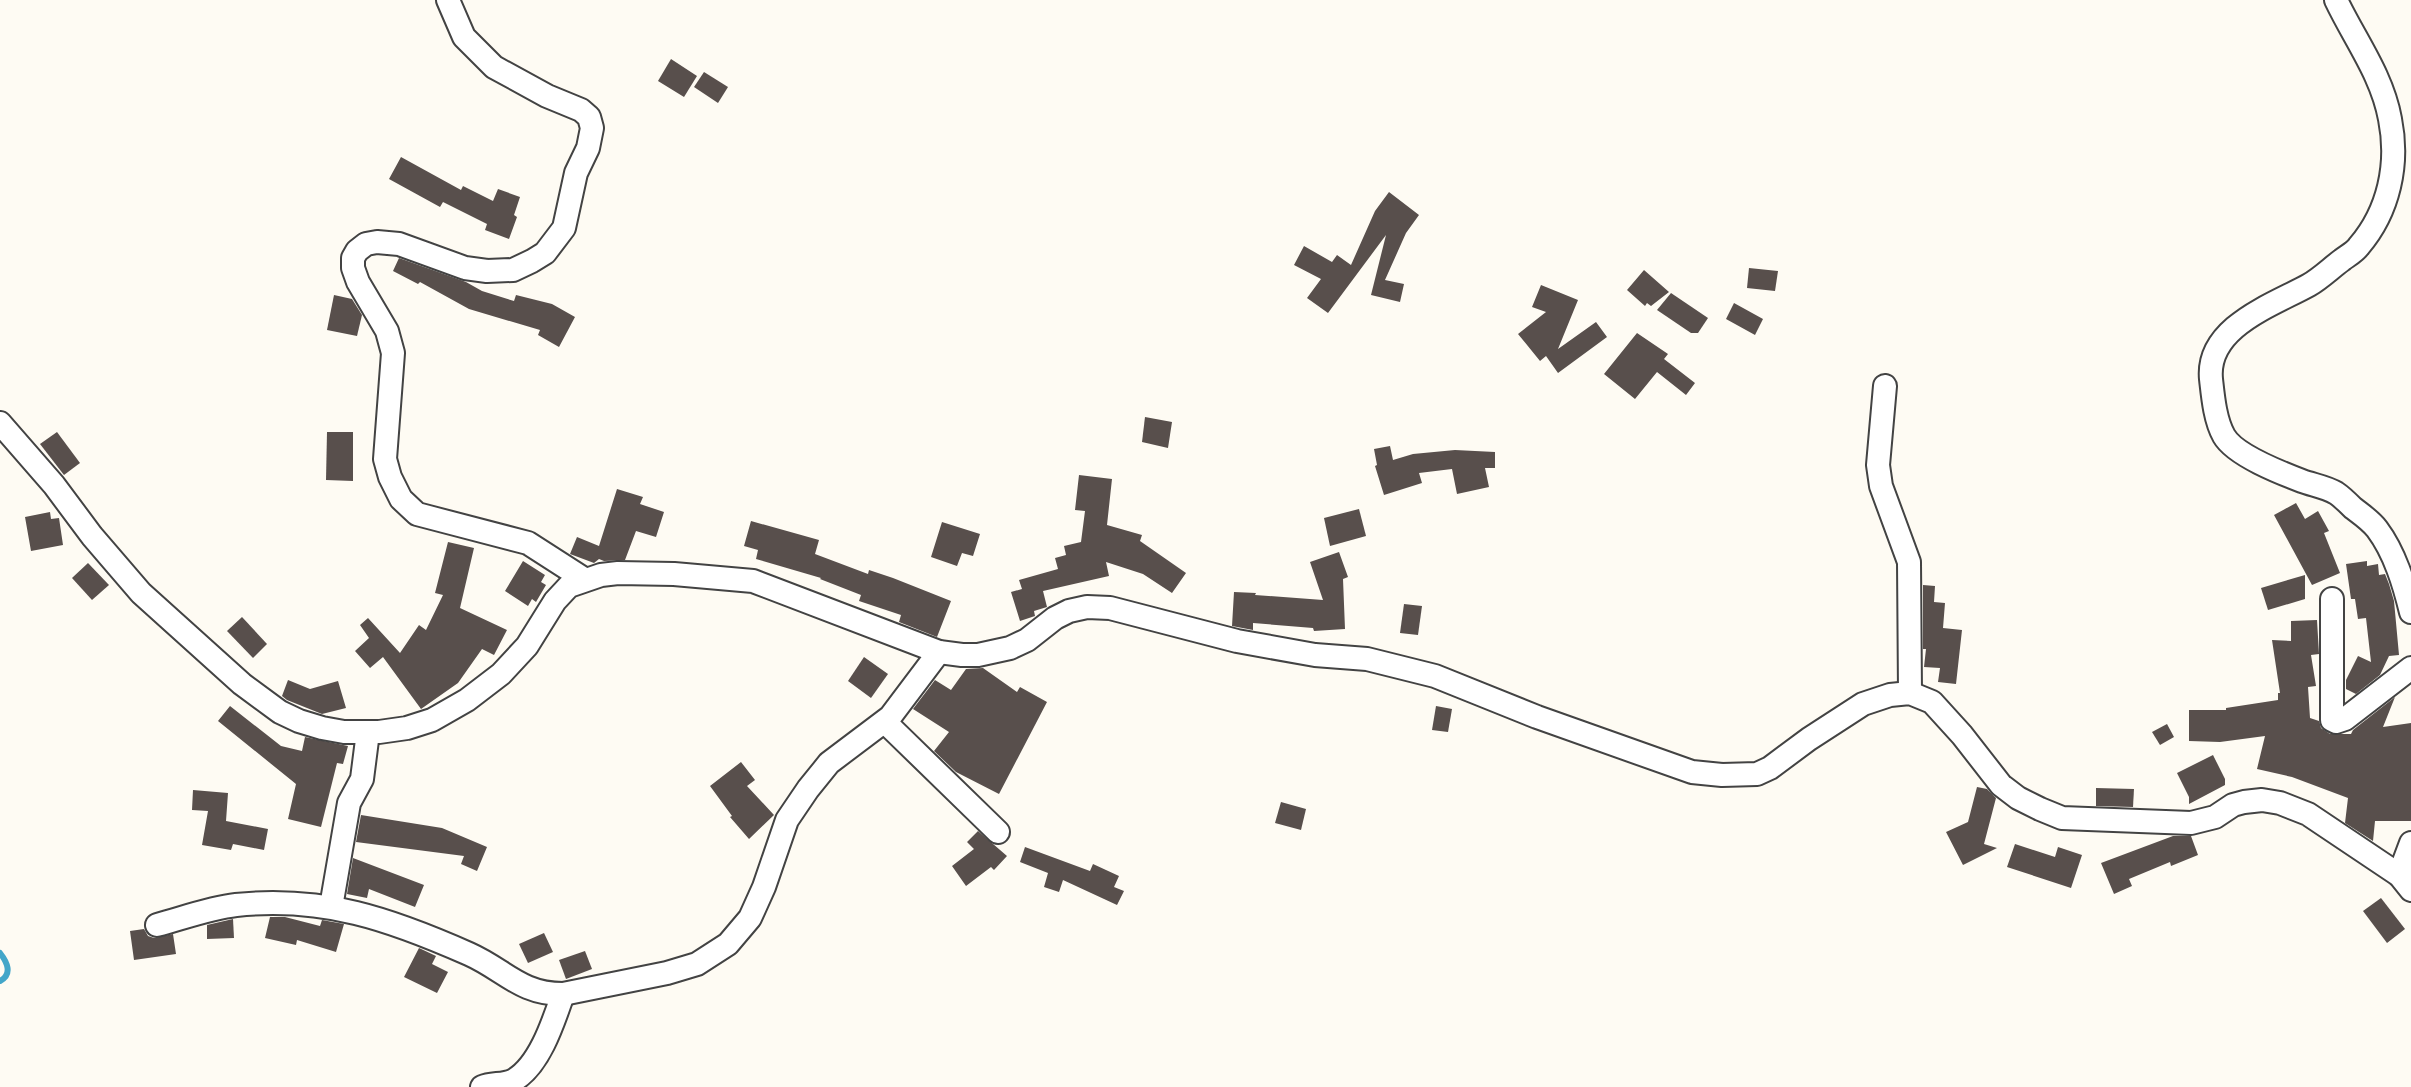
<svg xmlns="http://www.w3.org/2000/svg" width="2411" height="1087" font-family="'Zilla Slab',serif">
<style>
.lines{fill:none;stroke-linecap:round;stroke-linejoin:round}
.stream{stroke:#43a6c9;stroke-width:6}
.building{fill:#584f4c}
.minor-casing{stroke:#434343;stroke-width:26}
.minor{stroke:#fff;stroke-width:22}
</style>
<rect width="100%" height="100%" fill="#fefbf3"/>
<g class="lines">
<path class="stream" d="M0 953C7 962 13 974 0 981"/>
</g>
<g class="building">
<path d="M671 59 697 76 684 97 658 81Z"/>
<path d="M704 72 728 87 718 103 694 87Z"/>
<path d="M401 157 461 190 463 186 493 201 498 189 520 197 514 215 517 217 509 239 485 230 487 224 443 202 440 207 389 179Z"/>
<path d="M1389 192 1419 215 1406 233 1385 280 1404 284 1400 302 1371 295 1386 235 1328 313 1307 298 1321 279 1294 265 1304 246 1332 262 1337 255 1351 265 1375 211Z"/>
<path d="M399 258 466 282 482 291 514 301 516 295 552 304 575 317 559 347 538 335 540 330 469 309 420 282 418 284 393 271Z"/>
<path d="M1749 268 1778 271 1775 291 1747 288Z"/>
<path d="M1644 270 1669 292 1651 306 1647 303 1645 306 1627 290Z"/>
<path d="M1541 285 1578 300 1558 349 1596 322 1607 337 1558 373 1546 356 1540 361 1518 334 1546 312 1532 307Z"/>
<path d="M1671 293 1708 318 1698 333H1691L1657 310Z"/>
<path d="M334 295 352 299 362 315 357 336 327 330Z"/>
<path d="M1734 303 1763 319 1755 335 1726 319Z"/>
<path d="M1637 333 1668 354 1664 359 1695 383 1686 395 1657 372 1635 399 1604 374Z"/>
<path d="M1145 417 1172 422 1168 448 1142 442Z"/>
<path d="M57 432 80 463 64 475 40 444Z"/>
<path d="M327 432H353V481L326 480Z"/>
<path d="M1390 446 1393 460 1413 454 1455 450 1495 452V468H1485L1489 487 1457 494 1452 469 1419 473 1422 483 1384 495 1375 466 1377 465 1374 449Z"/>
<path d="M1079 475 1112 479 1107 525 1142 535 1140 541 1186 573 1172 593 1143 574 1106 562 1109 576 1043 591 1047 607 1034 611 1035 616 1020 621 1011 592 1022 589 1019 580 1058 569 1055 558 1066 555 1064 546 1081 542 1085 511 1075 510Z"/>
<path d="M617 489 643 497 640 504 664 512 656 537 636 531 625 560 604 561 599 559 594 563 570 554 577 537 599 546Z"/>
<path d="M2296 503 2305 519 2318 511 2329 531 2324 533 2340 573 2312 585 2274 515Z"/>
<path d="M1359 509 1366 536 1330 546 1324 518Z"/>
<path d="M50 512 51 519 59 518 63 545 31 551 25 517Z"/>
<path d="M751 521 819 540 815 554 868 574 869 570 893 578 951 601 937 637 899 622 901 615 859 601 861 595 820 579 821 578 756 559 758 550 744 546Z"/>
<path d="M942 522 980 534 973 556 962 553 957 566 931 557Z"/>
<path d="M448 542 474 548 460 608 507 630 494 655 482 649 458 683 421 709 383 657 370 668 355 651 369 638 360 625 368 618 400 653 419 625 426 630 443 595 435 593Z"/>
<path d="M1339 552 1348 577 1343 579 1345 629 1314 631 1313 628 1253 623V630L1232 626 1234 592 1256 593 1255 595 1323 600 1310 562Z"/>
<path d="M523 561 545 575 541 582 546 585 536 602 532 599 528 606 505 591Z"/>
<path d="M2367 561V566L2378 564 2379 575 2385 574 2389 584 2394 601 2399 655 2389 656 2380 675 2356 694 2346 689V680L2358 656 2371 662 2366 618 2358 619 2355 599H2351L2346 564Z"/>
<path d="M88 563 109 585 92 600 72 578Z"/>
<path d="M2305 575V599L2268 610 2261 588Z"/>
<path d="M1923 585 1935 586 1934 602 1945 603 1943 628 1962 630 1956 684 1938 682 1940 668 1924 667 1926 649H1923Z"/>
<path d="M1404 604 1422 606 1418 635 1400 633Z"/>
<path d="M242 617 267 644 253 658 227 631Z"/>
<path d="M2317 620 2319 654 2311 655 2316 686 2308 687 2310 718 2319 721 2321 728 2330 734H2351L2353 730 2395 697 2383 727 2411 723V821H2375L2373 841 2345 823 2348 798 2292 777 2257 769 2265 736 2220 742 2189 741V710H2226V708L2278 700V693H2280L2272 640 2291 641V621Z"/>
<path d="M864 657 888 674 871 698 848 681Z"/>
<path d="M983 668 1017 692 1020 687 1047 702 999 794 956 772 934 751 949 732 913 709 935 680 951 690 966 669Z"/>
<path d="M288 680 310 689 338 681 346 708 322 714 287 700 282 696Z"/>
<path d="M230 706 281 746 302 751 305 737 348 746 343 764 337 763 321 827 288 819 296 784 218 721Z"/>
<path d="M1436 706 1452 709 1448 732 1432 730Z"/>
<path d="M2167 724 2174 737 2160 745 2152 732Z"/>
<path d="M2213 755 2225 779V785L2189 804V797L2177 773Z"/>
<path d="M741 762 755 780 747 786 774 815 749 839 730 817 732 816 710 786Z"/>
<path d="M1977 787 1987 789 1996 798 1984 844 1997 848 1963 865 1946 832 1968 822Z"/>
<path d="M2096 788 2134 789 2133 807 2096 806Z"/>
<path d="M193 790 228 793 226 821 268 829 264 850 233 844 231 850 202 845 208 811 192 810Z"/>
<path d="M1281 802 1306 809 1301 830 1275 823Z"/>
<path d="M361 815 442 828 487 847 477 871 461 864 464 856 356 842Z"/>
<path d="M978 831 1007 856 994 870 991 867 966 886 952 866 974 849 967 842Z"/>
<path d="M2173 836H2191L2198 855 2171 866 2170 862 2129 879 2132 886 2114 894 2101 863Z"/>
<path d="M2015 844 2055 857 2058 847 2082 855 2071 888 2007 867Z"/>
<path d="M1025 847 1090 871 1093 864 1119 876 1114 887 1124 891 1117 905 1063 880 1059 892 1044 887 1048 873 1020 862Z"/>
<path d="M353 858 424 885 415 907 369 889 367 898 347 894Z"/>
<path d="M2381 898 2405 929 2387 943 2363 911Z"/>
<path d="M270 917H285L320 926 322 920 344 924 336 952 297 940 296 945 265 938Z"/>
<path d="M233 919 234 938 207 939V925Z"/>
<path d="M144 929 148 936 154 938 173 934 176 954 134 960 130 931Z"/>
<path d="M544 933 553 952 528 963 519 944Z"/>
<path d="M419 948 436 956 432 964 448 972 437 993 404 977Z"/>
<path d="M585 951 592 969 566 979 559 960Z"/>
</g>
<g class="lines">
<defs>
<g id="minor">
<path d="M448 0 464 37 494 67 547 96 581 110 589 117 592 128 588 148 576 173 564 228 545 253 532 261 513 270 487 271 465 268 399 244 377 242 366 244 357 251 353 258V268L358 282 387 331 393 353 385 459 390 477 401 499 417 514 528 543 584 579"/>
<path d="M2336 0C2355 40 2382 75 2390 119 2399 164 2389 211 2359 246 2355 252 2347 256 2342 260 2331 268 2321 278 2309 285 2273 305 2206 327 2211 379 2213 397 2215 420 2224 436 2235 455 2281 473 2302 481 2313 485 2326 487 2336 493 2342 497 2348 503 2353 508 2361 514 2371 521 2377 529 2395 553 2404 584 2411 612"/>
<path d="M1885 386 1878 465 1881 486 1909 562 1910 693"/>
<path d="M0 423 54 485 92 536 141 593 242 684 280 712 299 721 322 728 344 732H379L407 728 432 720 467 700 501 674 527 646 555 601 569 586 601 575 618 573 674 574 753 581 939 652 962 655H978L1010 648 1027 640 1055 618 1069 611 1087 607 1110 608 1237 641 1315 655 1367 659 1435 676 1537 717 1692 772 1722 775 1757 774 1770 768 1809 739 1863 704 1890 695 1910 693 1932 702 1962 735 2001 785 2018 798 2040 809 2062 818 2191 823 2215 817 2233 805 2244 802 2262 800 2280 803 2308 814 2399 875 2411 890"/>
<path d="M2332 599V720L2336 722 2345 719 2411 668"/>
<path d="M885 722 998 832"/>
<path d="M2411 843 2399 875 2411 879"/>
<path d="M331 907 349 803 362 779 368 732"/>
<path d="M157 925C183 918 210 908 236 905 324 896 390 919 469 954 505 970 520 994 563 994L667 973 697 964 728 944 750 918 764 887 787 820 808 789 829 763 890 717 939 652"/>
<path d="M482 1087C492 1083 505 1085 514 1080 540 1065 554 1020 563 994"/>
</g>
</defs>
<use href="#minor" class="minor-casing"/>
<use href="#minor" class="minor"/>
</g>
</svg>
